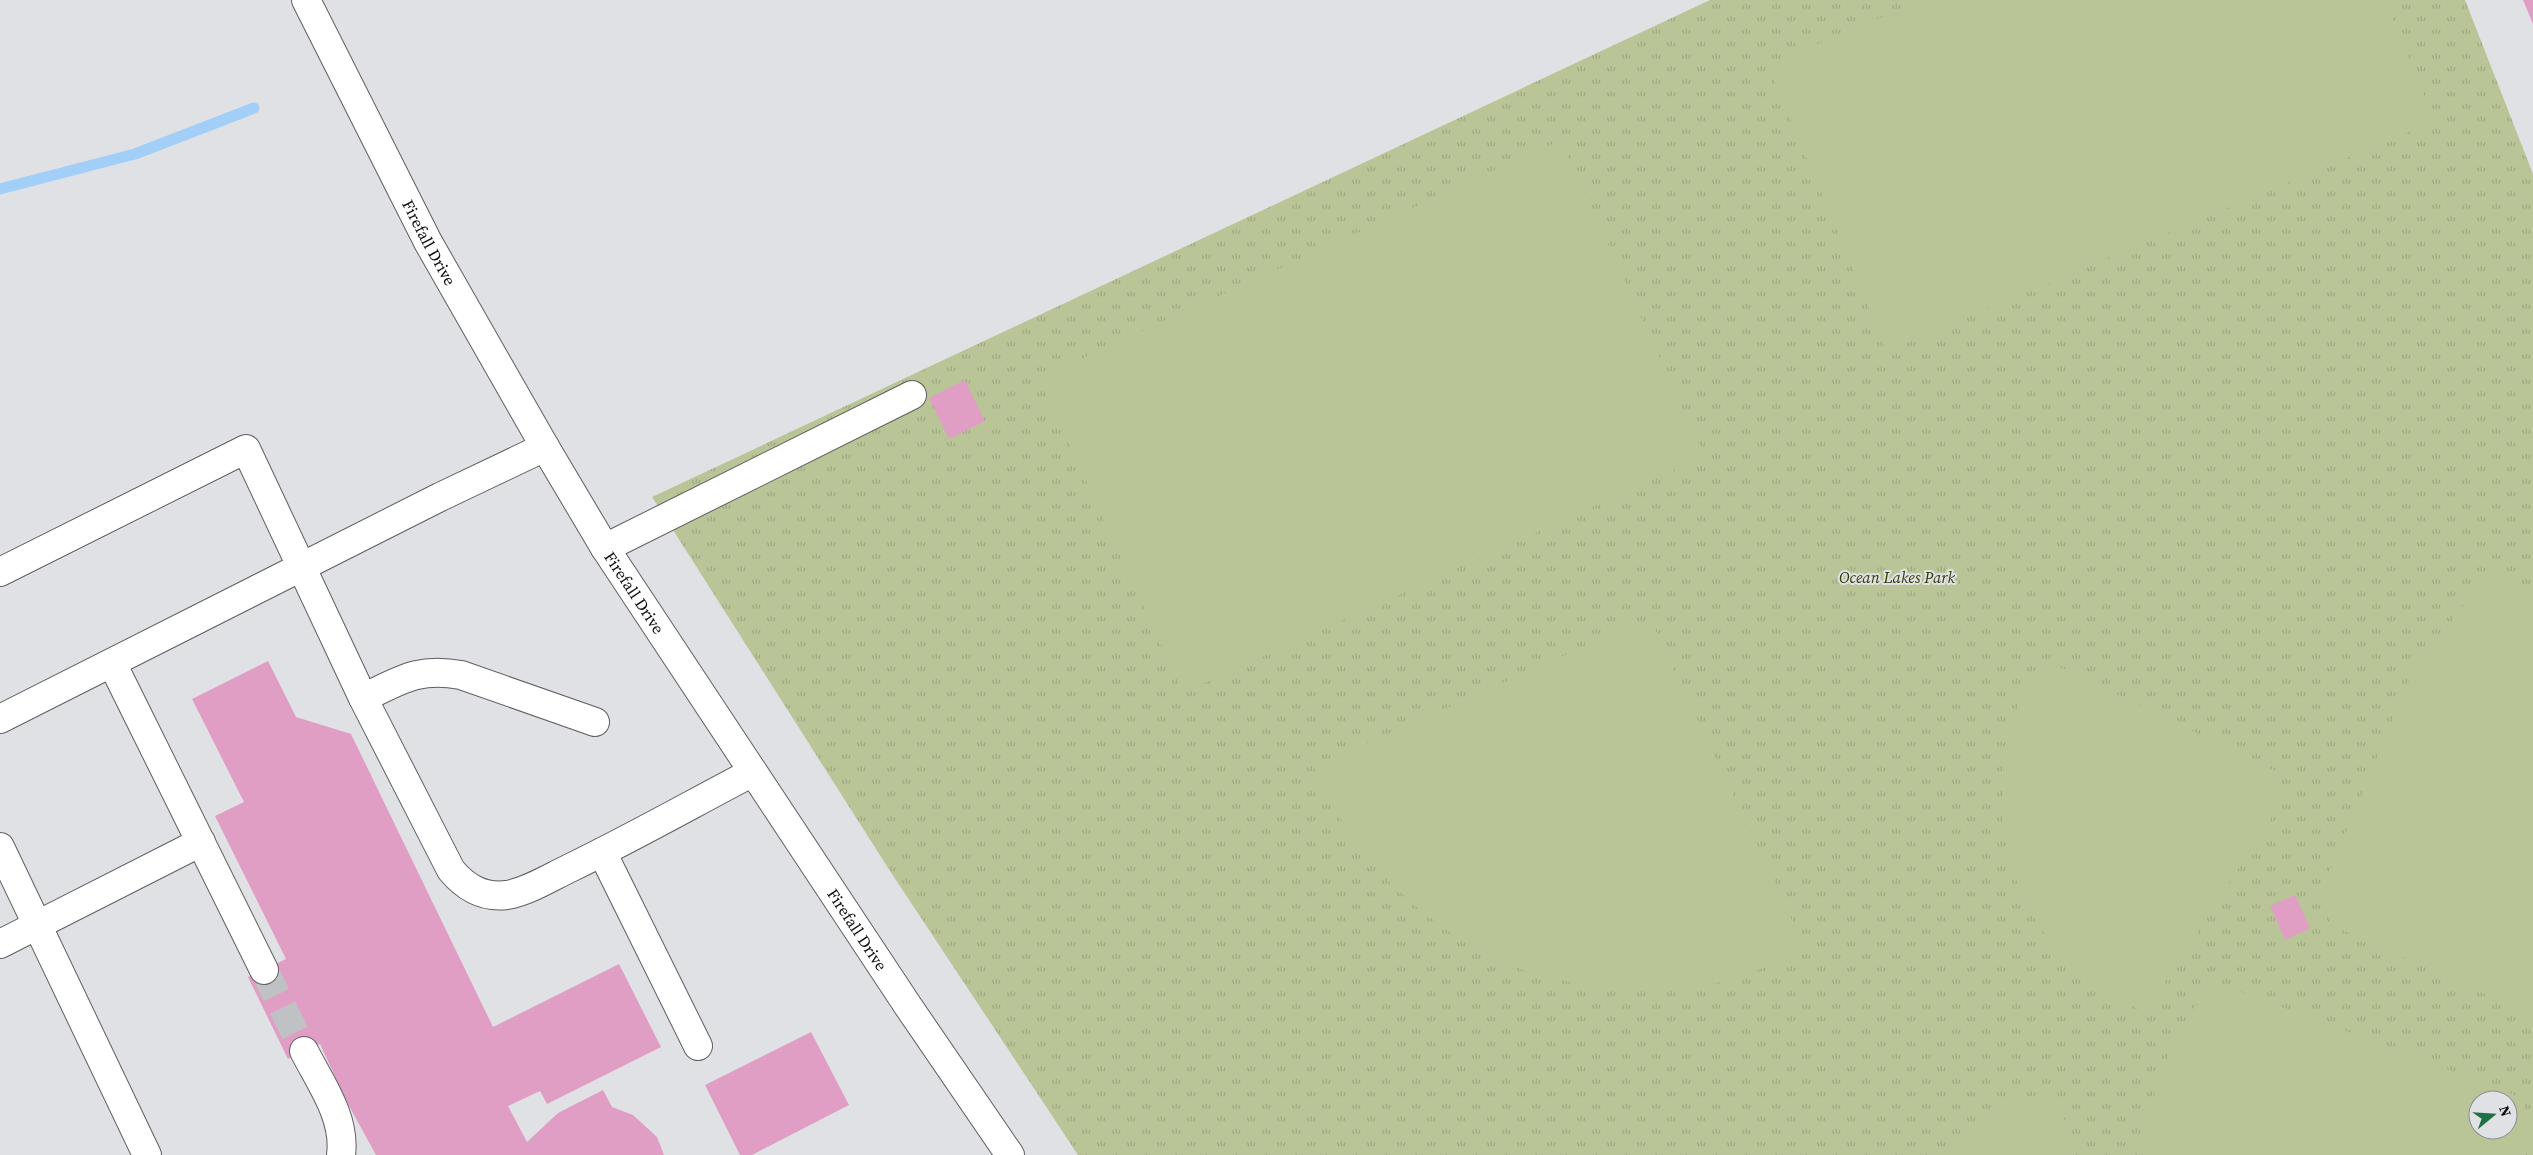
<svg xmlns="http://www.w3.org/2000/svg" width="2533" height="1155" font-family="'Source Serif 4',serif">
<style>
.park{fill:url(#park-tufts);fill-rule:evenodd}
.pitch{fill:#b9c597;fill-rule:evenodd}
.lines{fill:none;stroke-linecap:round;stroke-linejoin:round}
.stream{stroke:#a2cff8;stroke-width:11}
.building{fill:#e09ec5}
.minor-tunnel{stroke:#c0c1c5;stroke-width:28;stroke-dasharray:28 14;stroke-linecap:butt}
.minor-casing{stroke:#5e5e62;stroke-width:30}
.minor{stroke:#fff;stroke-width:28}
.labels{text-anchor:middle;stroke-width:4;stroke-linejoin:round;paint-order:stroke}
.street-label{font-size:16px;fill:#0b0b0d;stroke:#e0e1e5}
.park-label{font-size:16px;font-style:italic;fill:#313a05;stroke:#e0e1e5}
</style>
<defs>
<pattern id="park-tufts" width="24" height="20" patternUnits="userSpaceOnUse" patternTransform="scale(1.25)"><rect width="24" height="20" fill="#b9c597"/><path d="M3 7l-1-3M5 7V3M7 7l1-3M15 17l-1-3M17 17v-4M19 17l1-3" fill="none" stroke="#9ea881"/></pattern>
</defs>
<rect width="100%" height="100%" fill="#e0e1e5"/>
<path class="park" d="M1710 0H2465L2533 174V1155H1078L890 871 652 497ZM2478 1100H2508V1130H2478Z"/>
<g class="pitch">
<path d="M1922 0H2385L2435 121 1887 351 1768 65Z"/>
<path d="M1561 140 1704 456 1183 693 1039 378Z"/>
<path d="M2491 568 2533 589V1013L2516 1008 2331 925 2319 896 2412 675Z"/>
<path d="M1635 624 1655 629 1806 950C1775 963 1743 978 1710 984 1645 996 1566 988 1505 963 1450 941 1383 883 1350 834 1337 813 1326 789 1314 767Z"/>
<path d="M2041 658 2276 771 2284 798 2145 1013C2126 1002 2103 992 2086 978 2008 914 1986 816 2014 721 2020 699 2032 678 2041 658Z"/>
<path d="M2210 980 2520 1097 2533 1126 2525 1155H2143L2140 1132 2174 1043ZM2478 1100H2508V1130H2478Z"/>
<path d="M2057 1092 2074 1155H1937L1980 1119 2023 1098Z"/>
</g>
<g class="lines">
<path class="stream" d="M0 189 135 154 254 108"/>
</g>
<g class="building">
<path d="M2523 0H2533V24Z"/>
<path d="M965 380 985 421 949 439 929 398Z"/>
<path d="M268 661 296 717 351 734 493 1027 619 964 661 1047 547 1104 540 1091 508 1106 527 1142 558 1113 603 1090 612 1107 633 1115 657 1137 664 1155H376L348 1104 320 1044 288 1059 248 977 286 959 215 816 244 802 192 699Z"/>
<path d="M2295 895 2310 928 2285 940 2270 906Z"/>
<path d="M811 1032 849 1105 752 1155H740L705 1085Z"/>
</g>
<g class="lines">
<path class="minor-tunnel" d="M264 970 304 1051"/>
<defs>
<g id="minor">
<path id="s1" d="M306 0 428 242 545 447 605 548 908 1006 1010 1155"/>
<path d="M605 548 912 395"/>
<path d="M0 572 246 449 363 698 451 870C466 888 483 898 507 895 529 891 551 877 570 868 632 838 692 804 753 772"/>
<path d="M112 663 264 970"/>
<path d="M363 698C401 680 418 667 461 675L595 722"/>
<path d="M0 719 440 497 545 447"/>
<path d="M0 847 147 1155"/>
<path d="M602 852 698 1046"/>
<path d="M0 944 201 842"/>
<path d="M304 1051C321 1084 346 1118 341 1155"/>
</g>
</defs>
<use href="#minor" class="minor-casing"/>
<use href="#minor" class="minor"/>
</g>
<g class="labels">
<g class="street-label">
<text dy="6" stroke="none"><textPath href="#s1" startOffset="272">Firefall Drive</textPath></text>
<text dy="6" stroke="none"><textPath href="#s1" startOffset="678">Firefall Drive</textPath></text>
<text dy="6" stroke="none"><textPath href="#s1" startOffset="1082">Firefall Drive</textPath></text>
</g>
<g class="park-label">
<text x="1897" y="583">Ocean Lakes Park</text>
</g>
</g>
<g transform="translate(2493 1115) rotate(72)"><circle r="24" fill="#e0e1e5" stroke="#8b8b8f"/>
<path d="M0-4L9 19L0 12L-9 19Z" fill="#1f7042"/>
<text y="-8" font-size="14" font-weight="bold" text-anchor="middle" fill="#0b0b0d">N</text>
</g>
</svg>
